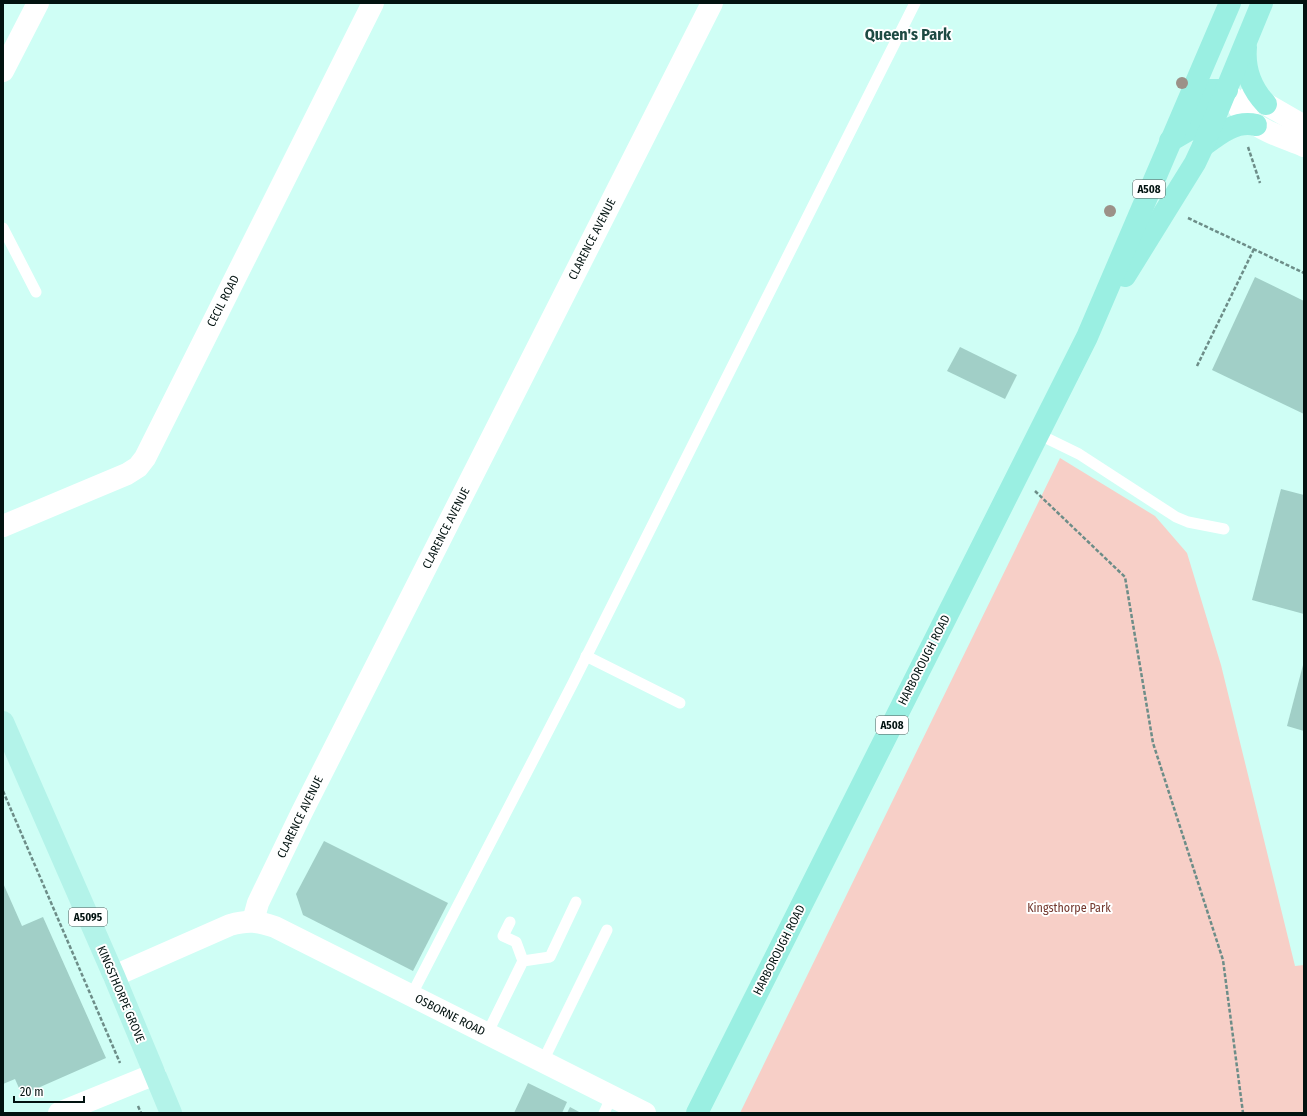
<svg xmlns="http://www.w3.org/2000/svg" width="1307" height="1116" font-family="'Fira Sans Condensed',sans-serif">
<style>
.green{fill:#f7cfc7}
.building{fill:#a1cfc7}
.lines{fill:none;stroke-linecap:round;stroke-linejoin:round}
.path{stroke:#6d8d88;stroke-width:2.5;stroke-dasharray:4 2;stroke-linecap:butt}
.service{stroke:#fff;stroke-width:11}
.minor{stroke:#fff;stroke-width:22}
.primary{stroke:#b3f3e9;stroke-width:22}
.trunk{stroke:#9aefe2;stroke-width:22}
.tree{fill:#9c9188}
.labels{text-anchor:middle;stroke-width:4;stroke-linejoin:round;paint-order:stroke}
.shield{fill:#fff;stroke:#4e5958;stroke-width:1}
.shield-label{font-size:11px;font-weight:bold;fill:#021210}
.street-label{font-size:12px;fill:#021210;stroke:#fff}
.park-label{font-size:12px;fill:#73382e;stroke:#fff}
.district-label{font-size:16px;font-weight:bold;fill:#1e4a43;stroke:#fff}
</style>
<rect width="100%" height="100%" fill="#cffef5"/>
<path class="green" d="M1060 458 1155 516 1187 553 1221 665 1295 966 1304 965V1113H740Z"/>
<g class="building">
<path d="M1255 277 1304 301V414L1212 370Z"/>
<path d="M960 347 1017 375 1005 399 947 371Z"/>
<path d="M1281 489 1304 495V614L1252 600Z"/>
<path d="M1303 665 1304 666V731L1287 726Z"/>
<path d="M324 841 448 903 413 971 303 915 296 894Z"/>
<path d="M3 883 22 926 43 917 106 1058 22 1095 15 1079 3 1084Z"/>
<path d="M528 1083 567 1102 562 1113H514Z"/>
<path d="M570 1107 581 1113H567Z"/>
</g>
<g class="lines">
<g class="path">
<path d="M1248 147 1260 183"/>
<path d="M1188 218 1304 273"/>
<path d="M1197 366 1254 249"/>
<path d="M1035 491 1125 577 1153 743 1223 960 1243 1113"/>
<path d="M3 791 120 1063"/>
<path d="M138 1106 141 1113"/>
</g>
<g class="service">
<path d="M3 228 36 292"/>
<path d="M1038 434 1079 454 1176 517 1188 522 1224 529"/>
<path d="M586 656 680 703"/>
<path d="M510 922 503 936 516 942 523 961"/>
<path d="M411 996 573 683 915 3"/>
<path d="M487 1034 523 961 550 957 576 902"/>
<path d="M543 1061 607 930"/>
<path d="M604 1113 612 1096"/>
</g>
<g class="minor">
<path d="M3 71 38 3"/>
<path d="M1227 90C1233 99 1239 110 1247 118 1263 132 1285 138 1304 146"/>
<path d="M1249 97 1266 104 1304 126"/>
<path d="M3 526 127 474 138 467 145 458 373 3"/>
<path d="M253 921 258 903 302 812 712 3"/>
<path d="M114 976 230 925C248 920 258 921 275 927L645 1113"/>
<path d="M59 1113 155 1074"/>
</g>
<path class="primary" d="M3 722 114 976 171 1113"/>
<g class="trunk">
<path d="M1246 47C1244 69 1251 88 1266 104"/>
<path d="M1170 141 1194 127 1210 90H1227"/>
<path d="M1203 146C1219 134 1236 120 1256 125"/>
<path d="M1125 276 1195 163 1203 146 1262 3"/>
<path d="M697 1113 1087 337 1230 3"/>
</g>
</g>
<g class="tree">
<circle cx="1182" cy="83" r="6"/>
<circle cx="1110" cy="211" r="6"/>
</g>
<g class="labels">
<g class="shield">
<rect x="1133" y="180" width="32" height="18" rx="3"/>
<rect x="876" y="716" width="32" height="18" rx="3"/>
<rect x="69" y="908" width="38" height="18" rx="3"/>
</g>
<g class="shield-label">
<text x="1149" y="193">A508</text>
<text x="892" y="729">A508</text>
<text x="88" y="921">A5095</text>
</g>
<g class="street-label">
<text transform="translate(592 239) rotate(-63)" y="4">CLARENCE AVENUE</text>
<text transform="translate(223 301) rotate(-63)" y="4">CECIL ROAD</text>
<text transform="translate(446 528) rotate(-63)" y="4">CLARENCE AVENUE</text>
<text transform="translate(924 660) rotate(-63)" y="4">HARBOROUGH ROAD</text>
<text transform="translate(300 817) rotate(-64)" y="4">CLARENCE AVENUE</text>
<text transform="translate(779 950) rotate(-63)" y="4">HARBOROUGH ROAD</text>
<text transform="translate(121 994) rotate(67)" y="4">KINGSTHORPE GROVE</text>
<text transform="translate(450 1015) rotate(27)" y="4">OSBORNE ROAD</text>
</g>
<g class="park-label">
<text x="1069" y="912">Kingsthorpe Park</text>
</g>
<g class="district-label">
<text x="908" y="40">Queen's Park</text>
</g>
</g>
<rect width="1307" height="1116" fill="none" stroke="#021210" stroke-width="8"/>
<path d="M14 1096v6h70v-6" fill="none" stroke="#021210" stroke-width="2"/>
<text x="20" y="1096" font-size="12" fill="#021210" stroke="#ffffff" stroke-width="3" paint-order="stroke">20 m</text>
</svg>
